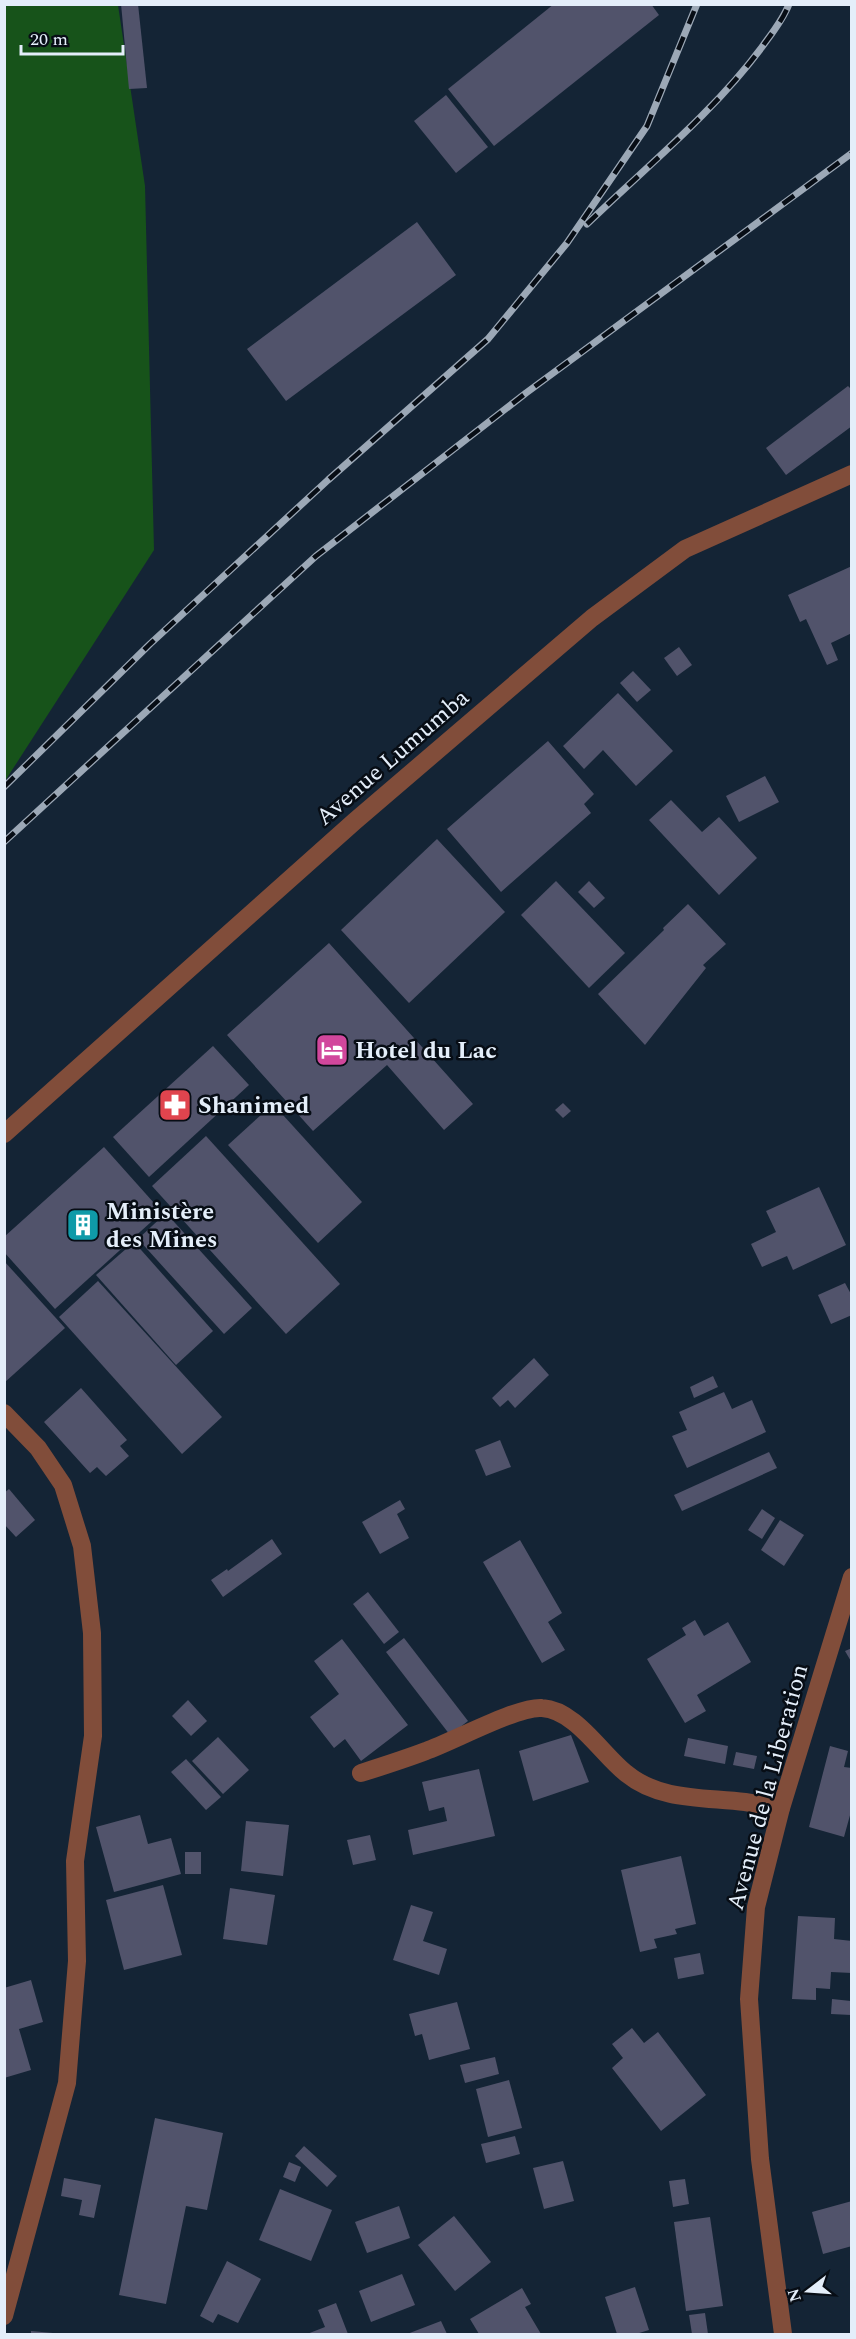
<svg xmlns="http://www.w3.org/2000/svg" width="856" height="2339" font-family="Spectral,serif">
<style>
.green{fill:#17531a}
.building{fill:#51536b}
.lines{fill:none;stroke-linecap:round;stroke-linejoin:round}
.street{stroke:#814d3a;stroke-width:18}
.rail-casing{stroke:#9ca8b6;stroke-width:7}
.rail{stroke:#070d15;stroke-width:4.5;stroke-dasharray:14;stroke-linecap:butt}
.labels{text-anchor:middle;stroke-width:5;stroke-linejoin:round;paint-order:stroke}
.street-label{font-size:24px;fill:#e4eefa;stroke:#070d15}
.poi-label{font-size:24px;font-weight:bold;fill:#e4eefa;stroke:#070d15;text-anchor:start}
</style>
<rect width="100%" height="100%" fill="#142435"/>
<path class="green" d="M5 5H118L145 186 154 550 5 781Z"/>
<g class="building">
<path d="M121 4H138L147 88 129 89Z"/>
<path d="M554 4H651L659 15 494 146 448 89Z"/>
<path d="M446 95 488 147 456 173 414 121Z"/>
<path d="M417 222 456 275 286 401 247 349Z"/>
<path d="M848 386 852 390V426L786 475 766 448Z"/>
<path d="M852 566V633L831 643 838 660 827 665 806 619 800 622 788 595Z"/>
<path d="M679 647 692 665 677 676 664 658Z"/>
<path d="M633 671 651 690 637 702 620 683Z"/>
<path d="M618 693 673 751 636 786 603 750 584 769 563 746Z"/>
<path d="M548 741 594 794 584 804 591 813 501 892 447 829Z"/>
<path d="M765 776 779 802 739 822 726 796Z"/>
<path d="M671 800 702 832 719 817 757 858 719 895 649 820Z"/>
<path d="M437 839 505 912 409 1003 341 930Z"/>
<path d="M556 881 625 953 589 988 521 915Z"/>
<path d="M589 881 605 898 594 908 578 892Z"/>
<path d="M688 904 726 944 703 965 706 968 645 1045 598 994 664 930 663 928Z"/>
<path d="M329 943 473 1104 444 1130 387 1065 313 1131 227 1035Z"/>
<path d="M213 1046 249 1085 149 1177 113 1137Z"/>
<path d="M563 1103 571 1111 563 1118 555 1110Z"/>
<path d="M273 1104 362 1202 318 1243 228 1145Z"/>
<path d="M206 1136 340 1284 286 1334 152 1186Z"/>
<path d="M104 1147 162 1212 55 1309 4 1252V1237Z"/>
<path d="M819 1187 846 1245 793 1270 787 1256 762 1267 751 1244 776 1232 766 1211Z"/>
<path d="M166 1213 252 1308 224 1334 138 1239Z"/>
<path d="M134 1242 213 1331 176 1365 96 1275Z"/>
<path d="M4 1261 65 1328 4 1383Z"/>
<path d="M98 1281 222 1417 182 1454 59 1317Z"/>
<path d="M845 1283 852 1296V1315L831 1324 818 1295Z"/>
<path d="M534 1358 549 1375 515 1408 508 1400 500 1407 492 1398Z"/>
<path d="M713 1376 718 1387 694 1398 690 1387Z"/>
<path d="M81 1388 127 1440 120 1446 129 1456 106 1476 97 1467 90 1473 44 1422Z"/>
<path d="M724 1392 732 1409 752 1400 766 1432 687 1468 672 1436 687 1430 679 1412Z"/>
<path d="M500 1440 511 1467 486 1476 475 1450Z"/>
<path d="M769 1452 777 1468 682 1511 674 1495Z"/>
<path d="M9 1489 35 1520 16 1537 4 1524V1493Z"/>
<path d="M400 1500 405 1509 397 1514 409 1538 380 1554 362 1522Z"/>
<path d="M762 1509 775 1518 762 1539 748 1530Z"/>
<path d="M780 1520 804 1535 784 1566 761 1550Z"/>
<path d="M272 1539 282 1554 223 1597 211 1580 227 1569 228 1571Z"/>
<path d="M520 1540 562 1613 548 1622 565 1650 542 1663 483 1562Z"/>
<path d="M368 1592 399 1632 384 1644 353 1604Z"/>
<path d="M695 1620 704 1636 728 1622 751 1662 697 1695 706 1711 685 1723 647 1659 686 1635 682 1628Z"/>
<path d="M404 1638 468 1721 450 1735 386 1652Z"/>
<path d="M342 1639 408 1725 361 1761 345 1739 334 1748 310 1717 339 1694 314 1661Z"/>
<path d="M852 1648V1663L845 1651Z"/>
<path d="M188 1700 207 1721 191 1736 172 1716Z"/>
<path d="M571 1735 589 1782 533 1801 519 1751Z"/>
<path d="M218 1737 249 1770 223 1794 192 1761Z"/>
<path d="M688 1738 728 1746 725 1764 684 1756Z"/>
<path d="M830 1746 848 1751 844 1767 852 1768V1808L844 1837 809 1827Z"/>
<path d="M736 1752 757 1756 754 1769 733 1765Z"/>
<path d="M186 1759 221 1797 206 1810 171 1772Z"/>
<path d="M479 1769 495 1836 413 1855 408 1830 447 1821 444 1807 429 1811 422 1782Z"/>
<path d="M140 1815 148 1844 171 1838 181 1874 114 1892 96 1827Z"/>
<path d="M246 1821 289 1825 283 1876 241 1871Z"/>
<path d="M370 1835 376 1860 353 1865 347 1840Z"/>
<rect x="185" y="1852" width="16" height="22"/>
<path d="M681 1856 696 1924 675 1929 677 1934 654 1939 657 1948 640 1952 621 1870Z"/>
<path d="M163 1885 182 1955 124 1970 106 1900Z"/>
<path d="M230 1888 275 1895 267 1945 223 1939Z"/>
<path d="M411 1905 433 1912 423 1941 447 1949 439 1975 393 1960Z"/>
<path d="M798 1916 835 1918 834 1939 852 1941V1973L831 1972 830 1989 816 1988V2000L792 1999Z"/>
<path d="M700 1953 704 1974 678 1979 674 1958Z"/>
<path d="M31 1980 43 2022 19 2029 31 2070 4 2078V1988Z"/>
<path d="M832 1999 851 2001V2015L831 2014Z"/>
<path d="M457 2002 470 2049 429 2060 422 2034 415 2036 409 2014Z"/>
<path d="M632 2028 644 2043 658 2032 706 2095 661 2131 612 2068 623 2058 612 2044Z"/>
<path d="M495 2057 499 2074 465 2083 460 2065Z"/>
<path d="M509 2080 522 2128 488 2137 476 2089Z"/>
<path d="M155 2118 223 2133 207 2210 186 2206 166 2304 119 2295Z"/>
<path d="M515 2136 520 2154 486 2163 481 2144Z"/>
<path d="M304 2146 337 2176 327 2187 295 2156Z"/>
<path d="M563 2161 574 2201 544 2209 533 2168Z"/>
<path d="M289 2162 301 2167 295 2182 283 2177Z"/>
<path d="M64 2178 101 2185 94 2218 79 2215 82 2200 61 2196Z"/>
<path d="M685 2179 689 2204 673 2207 669 2181Z"/>
<path d="M280 2189 332 2210 311 2261 259 2240Z"/>
<path d="M852 2201V2246L823 2254 812 2212Z"/>
<path d="M399 2206 410 2238 367 2253 355 2222Z"/>
<path d="M454 2216 491 2262 455 2291 418 2245Z"/>
<path d="M710 2217 723 2306 686 2311 674 2222Z"/>
<path d="M227 2261 261 2279 238 2323 218 2314 213 2323 200 2316Z"/>
<path d="M402 2274 415 2305 371 2322 359 2291Z"/>
<path d="M635 2287 649 2330 636 2334H617L605 2297Z"/>
<path d="M522 2288 531 2304 525 2307 541 2334H479L470 2319Z"/>
<path d="M336 2303 348 2334H307L325 2327 318 2310Z"/>
<path d="M705 2313 708 2334H692L689 2315Z"/>
<path d="M441 2321 447 2334H407Z"/>
<path d="M31 2331 53 2333V2334H31Z"/>
</g>
<g class="lines">
<g class="street">
<path d="M4 1134 355 821 592 618 685 549 852 474"/>
<path d="M4 1413 38 1448 63 1485 82 1546 92 1633 93 1736 75 1861 77 1961 67 2083 4 2316"/>
<path d="M361 1773C383 1766 405 1759 426 1751 452 1742 518 1706 542 1708 576 1710 602 1755 627 1774 660 1801 706 1797 745 1802 757 1804 769 1806 781 1808"/>
<path d="M783 2334 760 2159 749 1999 756 1907 781 1808 852 1577"/>
</g>
<defs>
<g id="rail">
<path d="M587 224C646 167 713 113 762 47 772 33 783 20 789 4"/>
<path d="M4 787 150 644 328 480 488 339 567 243 647 126 697 4"/>
<path d="M4 842 316 556 526 393 852 153"/>
</g>
</defs>
<use href="#rail" class="rail-casing"/>
<use href="#rail" class="rail"/>
</g>
<defs>
<symbol id="hotel-square" viewBox="-11 -11 22 22"><rect x="-9" y="-9" width="18" height="18" rx="4" fill="#d1479c" stroke="#070d15"/><path d="M-6-4.5h1.5V1H6V5H4.5V3h-9V5H-6ZM-4 0a1.8 1.8 0 1 1 3.6 0ZM.5 0V-2.5h3Q6-2.5 6 0Z" fill="#fff"/></symbol>
<symbol id="pharmacy-square" viewBox="-11 -11 22 22"><rect x="-9" y="-9" width="18" height="18" rx="4" fill="#e0444e" stroke="#070d15"/><path d="M-2-6h4v4h4v4h-4v4h-4v-4h-4v-4h4Z" fill="#fff"/></symbol>
<symbol id="building-square" viewBox="-11 -11 22 22"><rect x="-9" y="-9" width="18" height="18" rx="4" fill="#0f9aa8" stroke="#070d15"/><path d="M-4-6H4V6H1V3H-1V6H-4ZM-2.5-4.3h1.7v1.8h-1.7ZM.8-4.3h1.7v1.8H.8ZM-2.5-1h1.7V.8h-1.7ZM.8-1h1.7V.8H.8Z" fill="#fff"/></symbol>
</defs>
<g fill-rule="evenodd">
<use href="#hotel-square" x="313" y="1031" width="38" height="38"/>
<use href="#pharmacy-square" x="156" y="1086" width="38" height="38"/>
<use href="#building-square" x="64" y="1206" width="38" height="38"/>
</g>
<g class="labels">
<g class="street-label">
<text transform="translate(392 757) rotate(-41)" y="8">Avenue Lumumba</text>
<text transform="translate(767 1787) rotate(-75)" y="8">Avenue de la Liberation</text>
</g>
<g class="poi-label">
<text x="355" y="1058">Hotel du Lac</text>
<text x="198" y="1113">Shanimed</text>
<text x="106" y="1219">Ministère<tspan x="106" dy="28">des Mines</tspan></text>
</g>
</g>
<rect width="856" height="2339" fill="none" stroke="#e4eefa" stroke-width="12"/>
<g transform="translate(808 2291) rotate(253)" stroke="#070d15" stroke-width="4.5" paint-order="stroke">
<path d="M0-4.5L10 22L0 15L-10 22Z" fill="#e4eefa"/>
<text y="-9" font-size="16" font-weight="bold" text-anchor="middle" fill="#e4eefa">N</text>
</g>
<path d="M21 45v9h102v-9" fill="none" stroke="#e4eefa" stroke-width="3"/>
<text x="30" y="45" font-size="18" fill="#e4eefa" stroke="#070d15" stroke-width="4.5" paint-order="stroke">20 m</text>
</svg>
